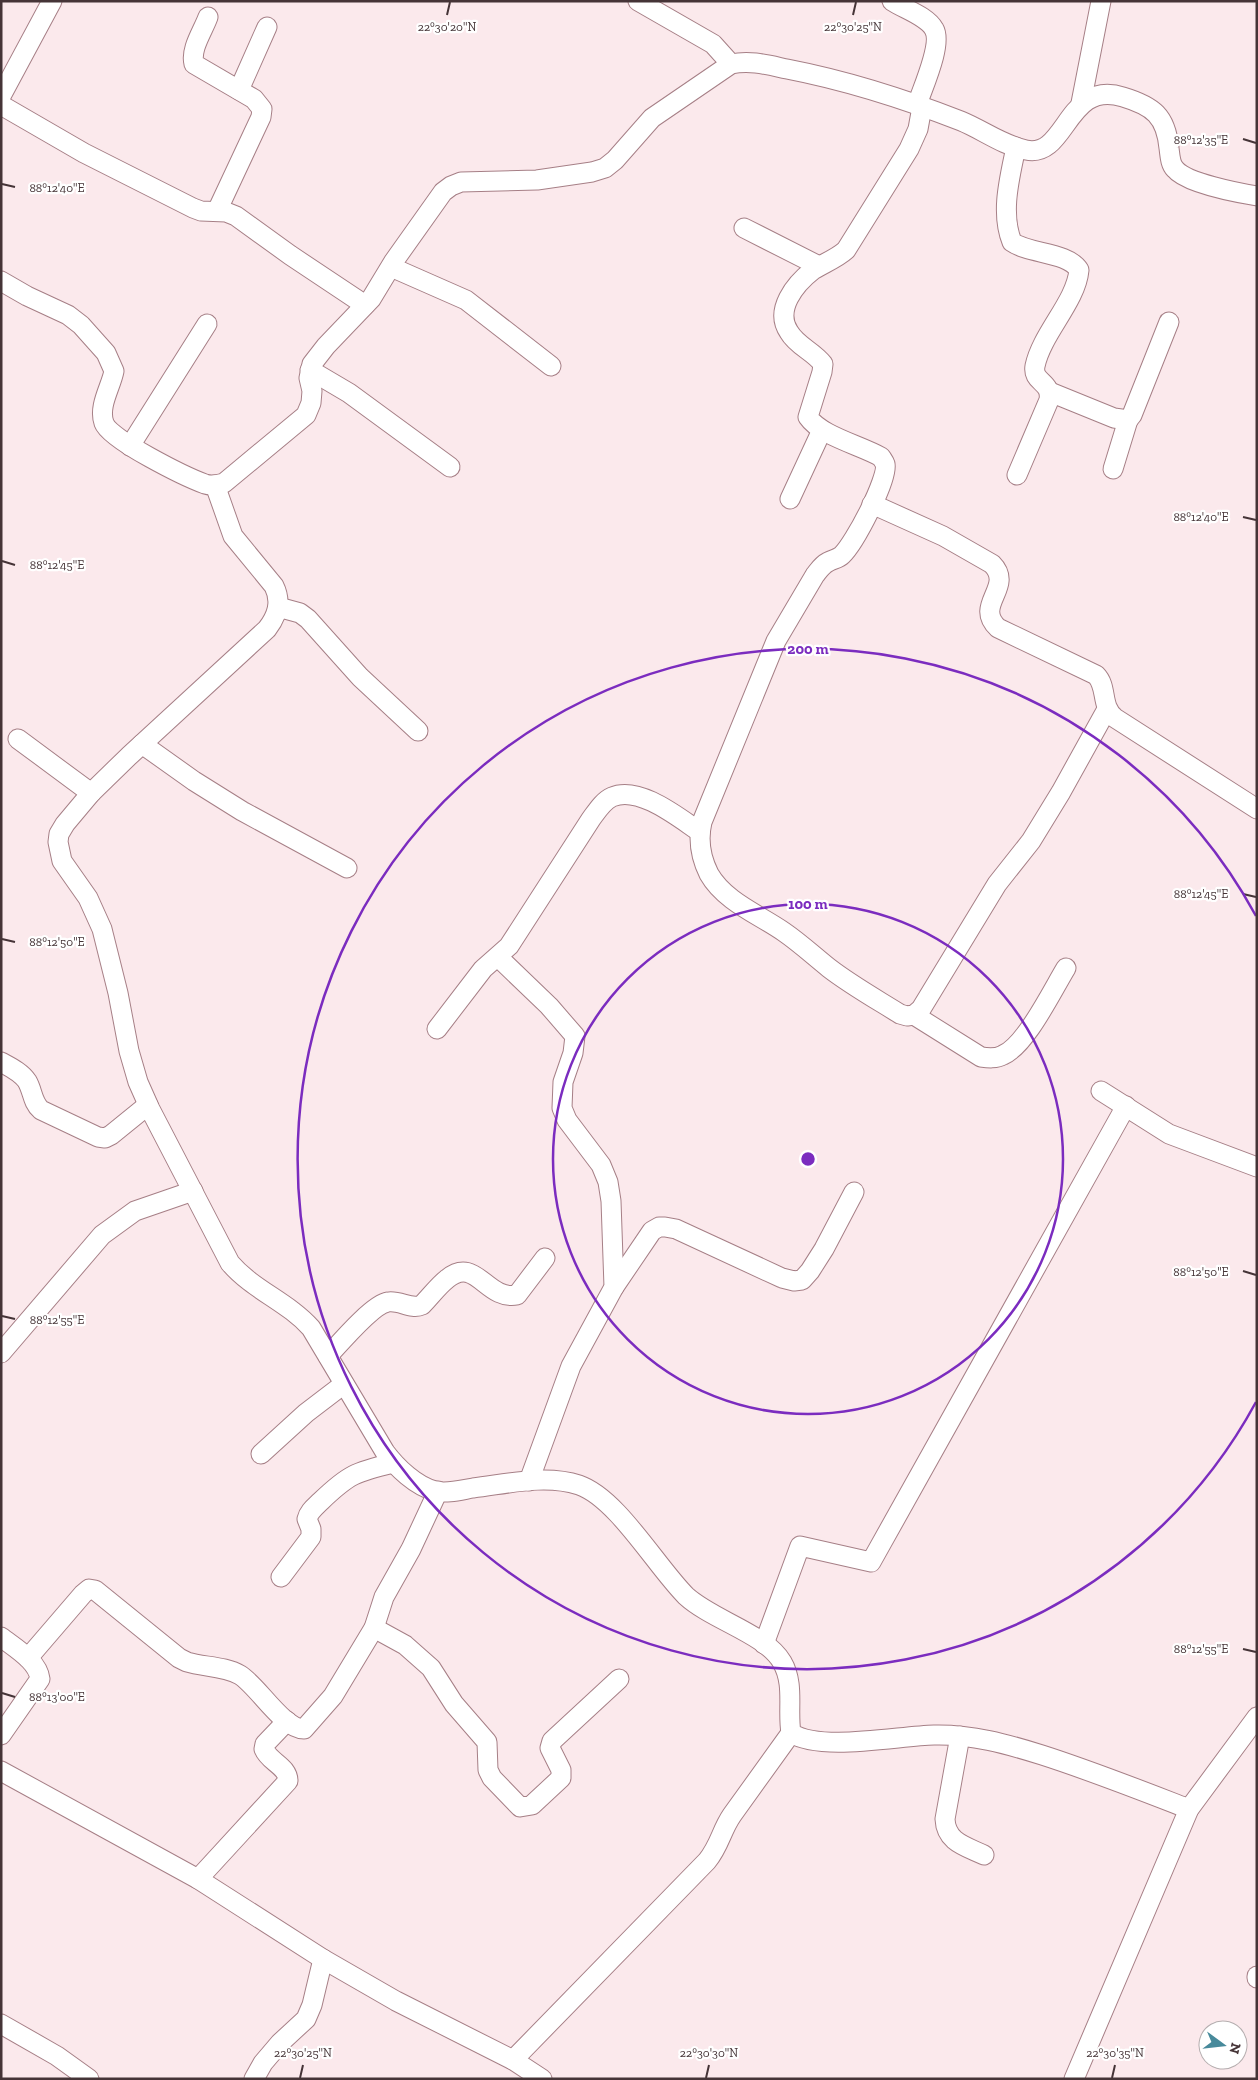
<svg xmlns="http://www.w3.org/2000/svg" width="1258" height="2080" font-family="'Zilla Slab',serif">
<style>
.lines{fill:none;stroke-linecap:round;stroke-linejoin:round}
.minor-casing{stroke:#a67f86;stroke-width:21}
.minor{stroke:#fff;stroke-width:19}
.ticks{fill:none;stroke:#453437;stroke-width:2}
.ring{fill:none;stroke:#7b2cbf;stroke-width:2.5}
.ticks-label{font-size:12px;text-anchor:middle;fill:#453437;stroke:#fff;stroke-width:4.5;stroke-linejoin:round;paint-order:stroke}
.centre{fill:#7b2cbf;stroke:#fff;stroke-width:2.5}
.ring-label{font-size:15px;text-anchor:middle;font-weight:bold;fill:#7b2cbf;stroke:#fff;stroke-width:4.5;stroke-linejoin:round;paint-order:stroke}
</style>
<rect width="100%" height="100%" fill="#fbe9ec"/>
<g class="lines">
<defs>
<g id="minor">
<path d="M638 1 713 44 731 64"/>
<path d="M892 1C904 9 927 16 934 29 943 44 922 89 917 105"/>
<path d="M208 17C203 31 190 49 194 64L254 99 262 109 261 117 217 211"/>
<path d="M239 90 267 27"/>
<path d="M1 96 52 1"/>
<path d="M1081 103 1101 1"/>
<path d="M1 105 84 153 193 208 201 211 226 212 236 216 290 255 365 305"/>
<path d="M922 107 918 129 909 149 846 250C836 259 824 263 813 270 795 284 774 310 789 332 797 346 813 351 823 364L822 372 808 417C821 436 860 445 881 457 882 459 884 461 885 464 889 478 854 544 842 555 838 559 833 559 828 562 822 565 819 570 815 575L776 641 702 822C698 839 701 858 709 874 725 902 760 915 784 932 800 943 814 956 829 968 851 985 876 999 900 1014L907 1016 914 1015 921 1009 997 884 1031 841 1061 792 1107 709"/>
<path d="M1016 147C1010 177 1000 212 1012 242 1029 254 1068 252 1079 270 1076 302 1042 333 1035 366 1032 383 1052 381 1049 400L1017 475"/>
<path d="M744 228 819 266"/>
<path d="M391 267 466 300 551 366"/>
<path d="M1 281 27 296 68 315 81 325 106 353 114 371C111 387 98 406 104 423 110 440 186 477 205 484 211 486 217 485 224 483L306 415 311 403 312 391 309 378 312 364 326 346 371 299 394 261 443 192 451 186 461 182 537 180 592 172 605 168 615 160 652 118 731 64C751 60 768 65 787 69 849 81 902 98 961 121 983 130 1002 145 1026 150 1067 159 1066 79 1123 97 1153 106 1166 116 1169 148 1170 155 1170 164 1175 169 1186 183 1239 193 1257 196"/>
<path d="M310 370 349 393 450 467"/>
<path d="M1050 392 1114 418 1128 420 1132 415 1169 322"/>
<path d="M130 446 207 324"/>
<path d="M1113 469 1128 420"/>
<path d="M215 485 233 536 274 586C282 602 277 616 267 629L129 756 91 793 65 824 59 834 58 842 62 861 88 898 102 929 118 993 129 1051 138 1082 150 1109 230 1263C253 1290 288 1302 311 1328L385 1452C397 1468 416 1486 435 1491 447 1494 461 1490 473 1488 507 1484 545 1474 579 1485 617 1498 656 1566 686 1596 712 1620 766 1634 782 1662 795 1684 787 1710 791 1733 821 1752 897 1736 934 1735 971 1734 1007 1744 1042 1755 1092 1771 1140 1790 1189 1809"/>
<path d="M790 499 822 430"/>
<path d="M872 504 943 536 992 564C1015 587 973 605 998 628L1096 675C1108 687 1100 706 1115 718L1257 809"/>
<path d="M278 607 300 613 308 619 360 677 418 731"/>
<path d="M18 739 91 793"/>
<path d="M142 744 194 781 242 811 347 868"/>
<path d="M498 957 549 1006 575 1036 573 1053 563 1082 562 1108 567 1120 601 1165 608 1182 611 1201 614 1287 571 1366 529 1481"/>
<path d="M914 1015 981 1057C988 1058 996 1059 1003 1055 1026 1045 1052 991 1066 968"/>
<path d="M437 1029 483 969 509 946 591 819C597 811 603 801 612 797 639 785 679 818 700 832"/>
<path d="M1 1062C10 1067 21 1072 27 1081 33 1091 32 1102 41 1110L98 1137 105 1138 111 1135 148 1105"/>
<path d="M1101 1091 1169 1134 1257 1167"/>
<path d="M614 1287 652 1231 659 1227H665L676 1229 782 1278 794 1281 802 1280 810 1271 824 1249 854 1192"/>
<path d="M1 1353 102 1235 135 1211 193 1191"/>
<path d="M328 1356C339 1344 373 1304 388 1302 400 1300 411 1310 422 1305 430 1297 438 1286 447 1279 476 1255 486 1301 517 1295L545 1258"/>
<path d="M261 1454 306 1413 344 1384"/>
<path d="M281 1577 311 1537V1529L307 1519C309 1511 315 1507 321 1501 349 1474 356 1472 393 1463"/>
<path d="M374 1628 405 1645 431 1668 454 1704 487 1742 488 1770 492 1778 520 1807 532 1805 561 1778V1770L550 1748 552 1741 619 1679"/>
<path d="M1 1637C15 1648 38 1661 40 1679L1 1735"/>
<path d="M764 1644 800 1546 871 1562 1126 1106"/>
<path d="M28 1658 83 1594 89 1589 95 1590 179 1658 187 1662C203 1667 225 1666 240 1675 258 1686 283 1729 304 1729L333 1696 374 1628 384 1597 411 1549 438 1491"/>
<path d="M960 1736 945 1819C946 1842 965 1846 984 1855"/>
<path d="M1 1771 198 1879 323 1959 396 2001 513 2060 542 2079"/>
<path d="M198 1879 288 1781C288 1766 269 1762 264 1749L265 1744 287 1721"/>
<path d="M1257 1976V1978"/>
<path d="M1 2024 57 2056 89 2079"/>
<path d="M513 2060 707 1861C720 1845 721 1831 732 1815L791 1733"/>
<path d="M254 2079 263 2063 280 2043 306 2019 312 2005 323 1959"/>
<path d="M1074 2079 1189 1809 1257 1717"/>
</g>
</defs>
<use href="#minor" class="minor-casing"/>
<use href="#minor" class="minor"/>
</g>
<path class="ticks" d="M447 15 450 2M853 15 856 2M1243 139 1256 143M2 184 15 187M1243 517 1256 520M2 561 15 565M1243 894 1256 897M2 939 15 942M1243 1271 1256 1275M2 1316 15 1319M1243 1649 1256 1652M2 1693 15 1697M300 2078 303 2065M706 2078 709 2065M1112 2078 1115 2065"/>
<g class="ring">
<circle cx="808" cy="1159" r="255"/>
<path d="M1256 1402A510 510 0 1 1 1256 916"/>
</g>
<g class="ticks-label">
<text x="447" y="31">22°30'20"N</text>
<text x="853" y="31">22°30'25"N</text>
<text x="1201" y="144">88°12'35"E</text>
<text x="57" y="192">88°12'40"E</text>
<text x="1201" y="521">88°12'40"E</text>
<text x="57" y="569">88°12'45"E</text>
<text x="1201" y="898">88°12'45"E</text>
<text x="57" y="946">88°12'50"E</text>
<text x="1201" y="1276">88°12'50"E</text>
<text x="57" y="1324">88°12'55"E</text>
<text x="1201" y="1653">88°12'55"E</text>
<text x="57" y="1701">88°13'00"E</text>
<text x="303" y="2057">22°30'25"N</text>
<text x="709" y="2057">22°30'30"N</text>
<text x="1115" y="2057">22°30'35"N</text>
</g>
<circle cx="808" cy="1159" r="8" class="centre"/>
<g class="ring-label">
<text x="808" y="654">200 m</text>
<text x="808" y="909">100 m</text>
</g>
<rect width="1258" height="2080" fill="none" stroke="#453437" stroke-width="5"/>
<g transform="translate(1223 2045) rotate(105)"><circle r="24" fill="#ffffff" stroke="#b5aeaf"/>
<path d="M0-4L9 19L0 12L-9 19Z" fill="#488a9b"/>
<text y="-8" font-size="14" font-weight="bold" text-anchor="middle" fill="#453437">N</text>
</g>
</svg>
